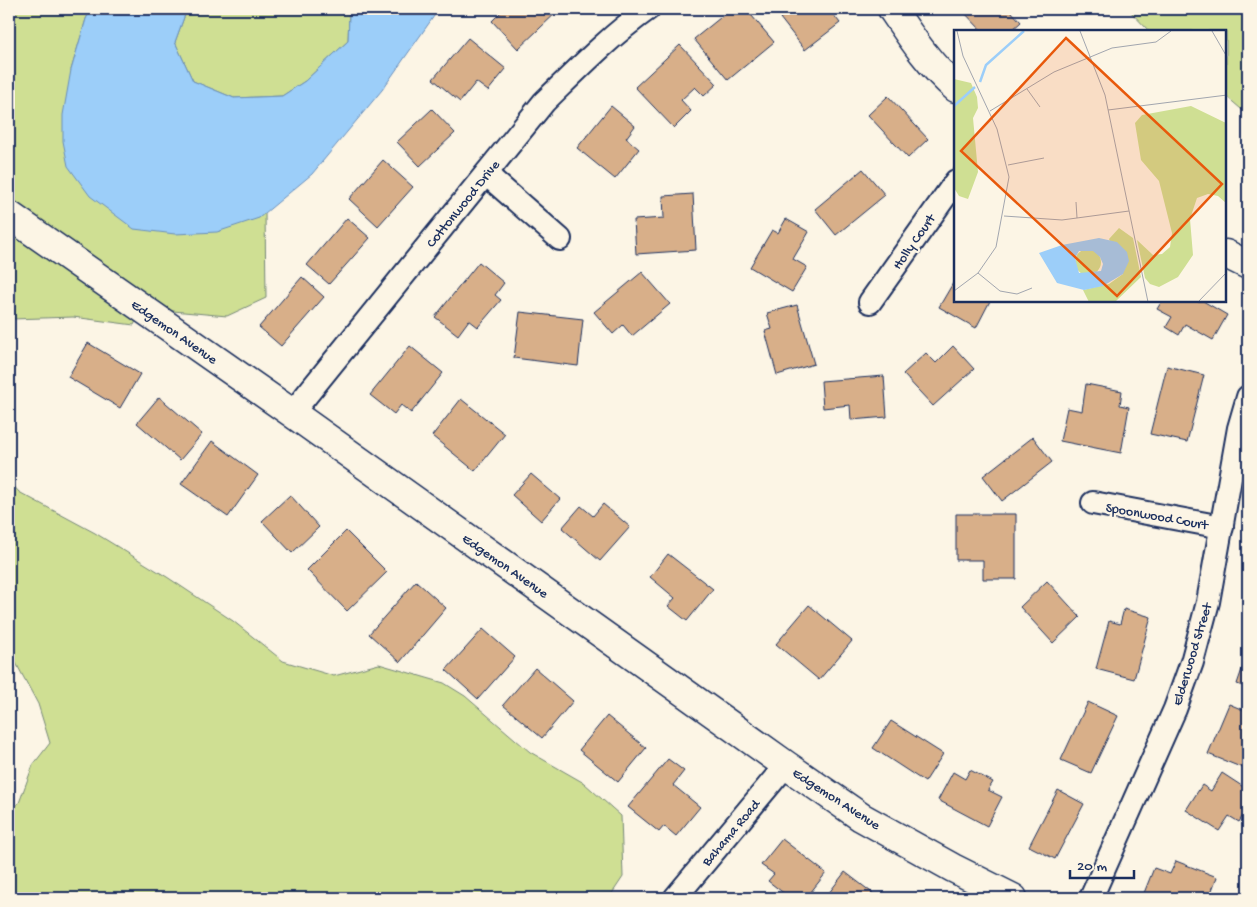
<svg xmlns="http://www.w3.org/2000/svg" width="1257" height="907" font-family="'Gochi Hand',sans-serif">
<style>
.green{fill:#cfdf93;stroke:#758778}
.water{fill:#9ccef9;stroke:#688ebb}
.building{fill:#d8af89;stroke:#1b2f5e}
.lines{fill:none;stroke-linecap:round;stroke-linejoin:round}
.minor-casing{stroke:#1b2f5e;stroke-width:26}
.tertiary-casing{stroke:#1b2f5e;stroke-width:31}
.minor{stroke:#fcf5e5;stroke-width:22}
.tertiary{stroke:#fcf5e5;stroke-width:28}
.labels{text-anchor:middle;stroke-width:4.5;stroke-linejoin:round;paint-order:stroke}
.street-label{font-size:14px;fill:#1b2f5e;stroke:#fcf5e5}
.inset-river{fill:none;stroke:#9ccef9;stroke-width:2.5}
.inset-road{fill:none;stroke:#a2a6af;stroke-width:1}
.view{fill:#e8590c;fill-opacity:0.15;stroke:#e8590c;stroke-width:2.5}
.inset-edge{fill:none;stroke:#1b2f5e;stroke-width:2.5}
</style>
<rect width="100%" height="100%" fill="#fcf5e5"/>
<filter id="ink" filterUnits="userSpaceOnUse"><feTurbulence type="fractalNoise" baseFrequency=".02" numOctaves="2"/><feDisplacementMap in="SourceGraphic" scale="10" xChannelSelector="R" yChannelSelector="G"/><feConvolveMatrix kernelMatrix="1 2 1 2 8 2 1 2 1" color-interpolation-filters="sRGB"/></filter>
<g filter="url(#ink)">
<g class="green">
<path d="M9 9H91L86 19 71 70 259 218 265 212 266 298 227 316 173 311 167 312 9 201Z"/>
<path d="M187 9H345L349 15 348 41 305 81 282 96 234 98 193 81 175 42Z"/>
<path d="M1128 9H1248V115L1226 96V31H1149Z"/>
<path d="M9 228 137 319 134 325 73 317 12 319 9 322Z"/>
<path d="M9 481 19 492 95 533 167 577 233 621 283 661 334 676 379 664 444 683 465 696 530 752 584 783 621 816 623 877 609 898H9V810L19 803 33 765 50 743 38 704 9 650Z"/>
</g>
<path class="water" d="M91 9H187L175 42 193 81 234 98 282 96 305 81 348 41 349 15 345 9H439L382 90 312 174 259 218 217 232 175 234 134 229 90 196 68 166 63 141V115L71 70 86 19Z"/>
<g class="building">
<path d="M504 9H560L518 49 492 21Z"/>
<path d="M731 9H746L774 42 728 80 694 39Z"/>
<path d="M792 9H829L840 23 805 50 780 18Z"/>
<path d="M961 9H1009L1021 22 1011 31H982Z"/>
<path d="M468 38 506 69 488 91 476 82 460 102 433 79Z"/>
<path d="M680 45 717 84 704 96 695 87 681 100 691 111 674 128 635 87Z"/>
<path d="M888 96 928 139 908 158 868 115Z"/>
<path d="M611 106 635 126 626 138 639 149 615 179 577 148Z"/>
<path d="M432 109 455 133 420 166 397 142Z"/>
<path d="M383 160 413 187 378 226 349 199Z"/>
<path d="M863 169 885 195 836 235 815 209Z"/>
<path d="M693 194 696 250 636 254 634 220 664 218 663 196Z"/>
<path d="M347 218 370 238 329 284 307 265Z"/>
<path d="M786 219 809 232 793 259 807 267 792 292 750 267 772 230 778 233Z"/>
<path d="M479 262 504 283 495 295 501 300 478 327 469 320 458 335 435 317Z"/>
<path d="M642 272 670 304 632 336 623 325 613 334 594 312Z"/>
<path d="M302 277 324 297 281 346 259 327Z"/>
<path d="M956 278V301H990L976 328 939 307Z"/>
<path d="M1162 301H1203L1227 315 1213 340 1185 324 1179 335 1166 327 1172 317 1157 309Z"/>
<path d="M797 305 814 364 777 375 765 331 772 329 767 313Z"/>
<path d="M520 312 583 319 578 366 514 358Z"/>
<path d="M88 343 140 374 120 408 68 377Z"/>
<path d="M410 346 443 373 411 413 401 405 394 414 370 395Z"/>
<path d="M953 346 974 369 933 406 903 374 926 353 936 363Z"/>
<path d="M1167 366 1204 375 1187 442 1150 434Z"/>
<path d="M884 376 887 417 851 420 850 405 823 408 821 381Z"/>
<path d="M1086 384 1122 391 1120 405 1129 407 1121 453 1060 441 1067 408 1082 411Z"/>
<path d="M159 397 202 434 180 460 137 423Z"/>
<path d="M461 399 505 434 475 471 432 436Z"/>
<path d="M1033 437 1052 462 1002 501 983 476Z"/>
<path d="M212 441 258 475 228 517 181 484Z"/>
<path d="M531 474 560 499 541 521 512 495Z"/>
<path d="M290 495 319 527 292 553 262 521Z"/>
<path d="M603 504 630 527 600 561 562 528 581 506 593 516Z"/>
<path d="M956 514H1016V579H983V560H956Z"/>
<path d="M346 531 387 572 347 611 307 570Z"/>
<path d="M668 554 713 589 687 621 668 606 675 598 650 577Z"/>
<path d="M416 581 446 608 400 662 369 634Z"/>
<path d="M1047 581 1080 617 1053 643 1020 607Z"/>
<path d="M809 605 852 641 819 680 776 644Z"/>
<path d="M1124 609 1151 617 1134 679 1096 669 1109 621 1120 624Z"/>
<path d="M483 629 515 657 478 699 446 670Z"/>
<path d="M1248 652V688L1237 684Z"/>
<path d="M535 668 573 701 542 738 503 705Z"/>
<path d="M1088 702 1118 716 1091 773 1061 760Z"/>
<path d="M1229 704 1248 712V770L1208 754Z"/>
<path d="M607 716 646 748 618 782 579 750Z"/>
<path d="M891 721 943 754 925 782 873 748Z"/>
<path d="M668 759 684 771 673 785 700 807 676 836 664 826 659 832 628 807Z"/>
<path d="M970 770 993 782 988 790 1002 797 987 826 938 800 953 772 965 779Z"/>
<path d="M1222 773 1248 790V807L1239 822 1229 816 1219 831 1186 810 1202 785 1211 791Z"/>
<path d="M1058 790 1084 804 1055 859 1029 846Z"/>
<path d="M782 839 826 873 806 898H790L768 881 774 874 761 865Z"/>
<path d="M1176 861 1217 877 1209 898H1142L1154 868 1170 874Z"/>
<path d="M845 872 879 898H825Z"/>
</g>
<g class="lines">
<defs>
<g id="minor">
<path d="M486 174 560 239"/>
<path d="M870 302 956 181"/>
<path d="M292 413 544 102C577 70 610 36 648 9"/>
<path d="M1093 503 1222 527"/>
<path d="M675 898 786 765"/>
<path d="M1091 898 1175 709 1192 662 1208 602 1239 428 1248 397"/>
</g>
<g id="tertiary">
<path d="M892 9C911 37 930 66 956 88"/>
<path d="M9 215 292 413 786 765 861 817 953 868 1013 898"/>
<path d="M1226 254 1248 265"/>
</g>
</defs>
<use href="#minor" class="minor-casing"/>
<use href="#tertiary" class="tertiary-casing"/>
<use href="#minor" class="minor"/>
<use href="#tertiary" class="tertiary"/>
</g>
</g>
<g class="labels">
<g class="street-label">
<text transform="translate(462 203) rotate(-51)" y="5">Cottonwood Drive</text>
<text transform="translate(913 241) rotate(-55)" y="5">Holly Court</text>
<text transform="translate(175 331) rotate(35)" y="5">Edgemon Avenue</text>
<text transform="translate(1157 515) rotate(10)" y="5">Spoonwood Court</text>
<text transform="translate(506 565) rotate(35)" y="5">Edgemon Avenue</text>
<text transform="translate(1191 654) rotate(-73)" y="5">Elderwood Street</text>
<text transform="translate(837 798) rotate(33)" y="5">Edgemon Avenue</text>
<text transform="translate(730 832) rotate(-50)" y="5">Bahama Road</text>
</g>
</g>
<g transform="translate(954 30)">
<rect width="272" height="272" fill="#fcf5e5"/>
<path d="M0 49 17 53 23 67 24 78 19 88 24 142 14 169 5 166 0 158ZM237 76 272 93V173L264 166 254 164 243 168 236 189 239 225 224 247 205 257 196 254 191 248 183 210 199 225 208 224 216 217 218 203 205 151 187 130 181 93 188 85ZM165 198 179 208 187 247 162 271 135 272 129 260 155 254 169 244 155 209ZM121 232a13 13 0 1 1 26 0a13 13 0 1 1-26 0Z" fill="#cfdf93"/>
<path d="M145 208 163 212 173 222 175 231 169 244 149 256 130 260 103 253 85 223 108 215ZM125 221H139L146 227 149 234 147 241 125 243 121 228Z" fill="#9ccef9" fill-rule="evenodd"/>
<path class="inset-river" d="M26 52 32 35 70 1M0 76 21 57"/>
<path class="inset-road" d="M126 1 151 65 194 272M258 1 273 27M73 59 86 77M154 80 273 65M36 81 100 42 158 18 202 12 217 1M54 135 90 128M122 172 123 188M50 186 108 190 175 181M24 243 46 261 63 264 78 258M0 261 24 243 42 217 55 147 43 99 9 26 3 1M244 272 273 242"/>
<path class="view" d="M112 8 268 154 163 266 7 121Z"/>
<rect width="272" height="272" class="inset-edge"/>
</g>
<rect width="1257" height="907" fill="none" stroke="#fcf5e5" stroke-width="30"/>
<rect x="15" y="15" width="1227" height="877" fill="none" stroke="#1b2f5e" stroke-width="2" filter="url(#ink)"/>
<path d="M1070 870v8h64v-8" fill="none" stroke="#1b2f5e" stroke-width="2.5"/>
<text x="1077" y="870" font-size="15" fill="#1b2f5e" stroke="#fcf5e5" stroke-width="4" paint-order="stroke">20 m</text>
</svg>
